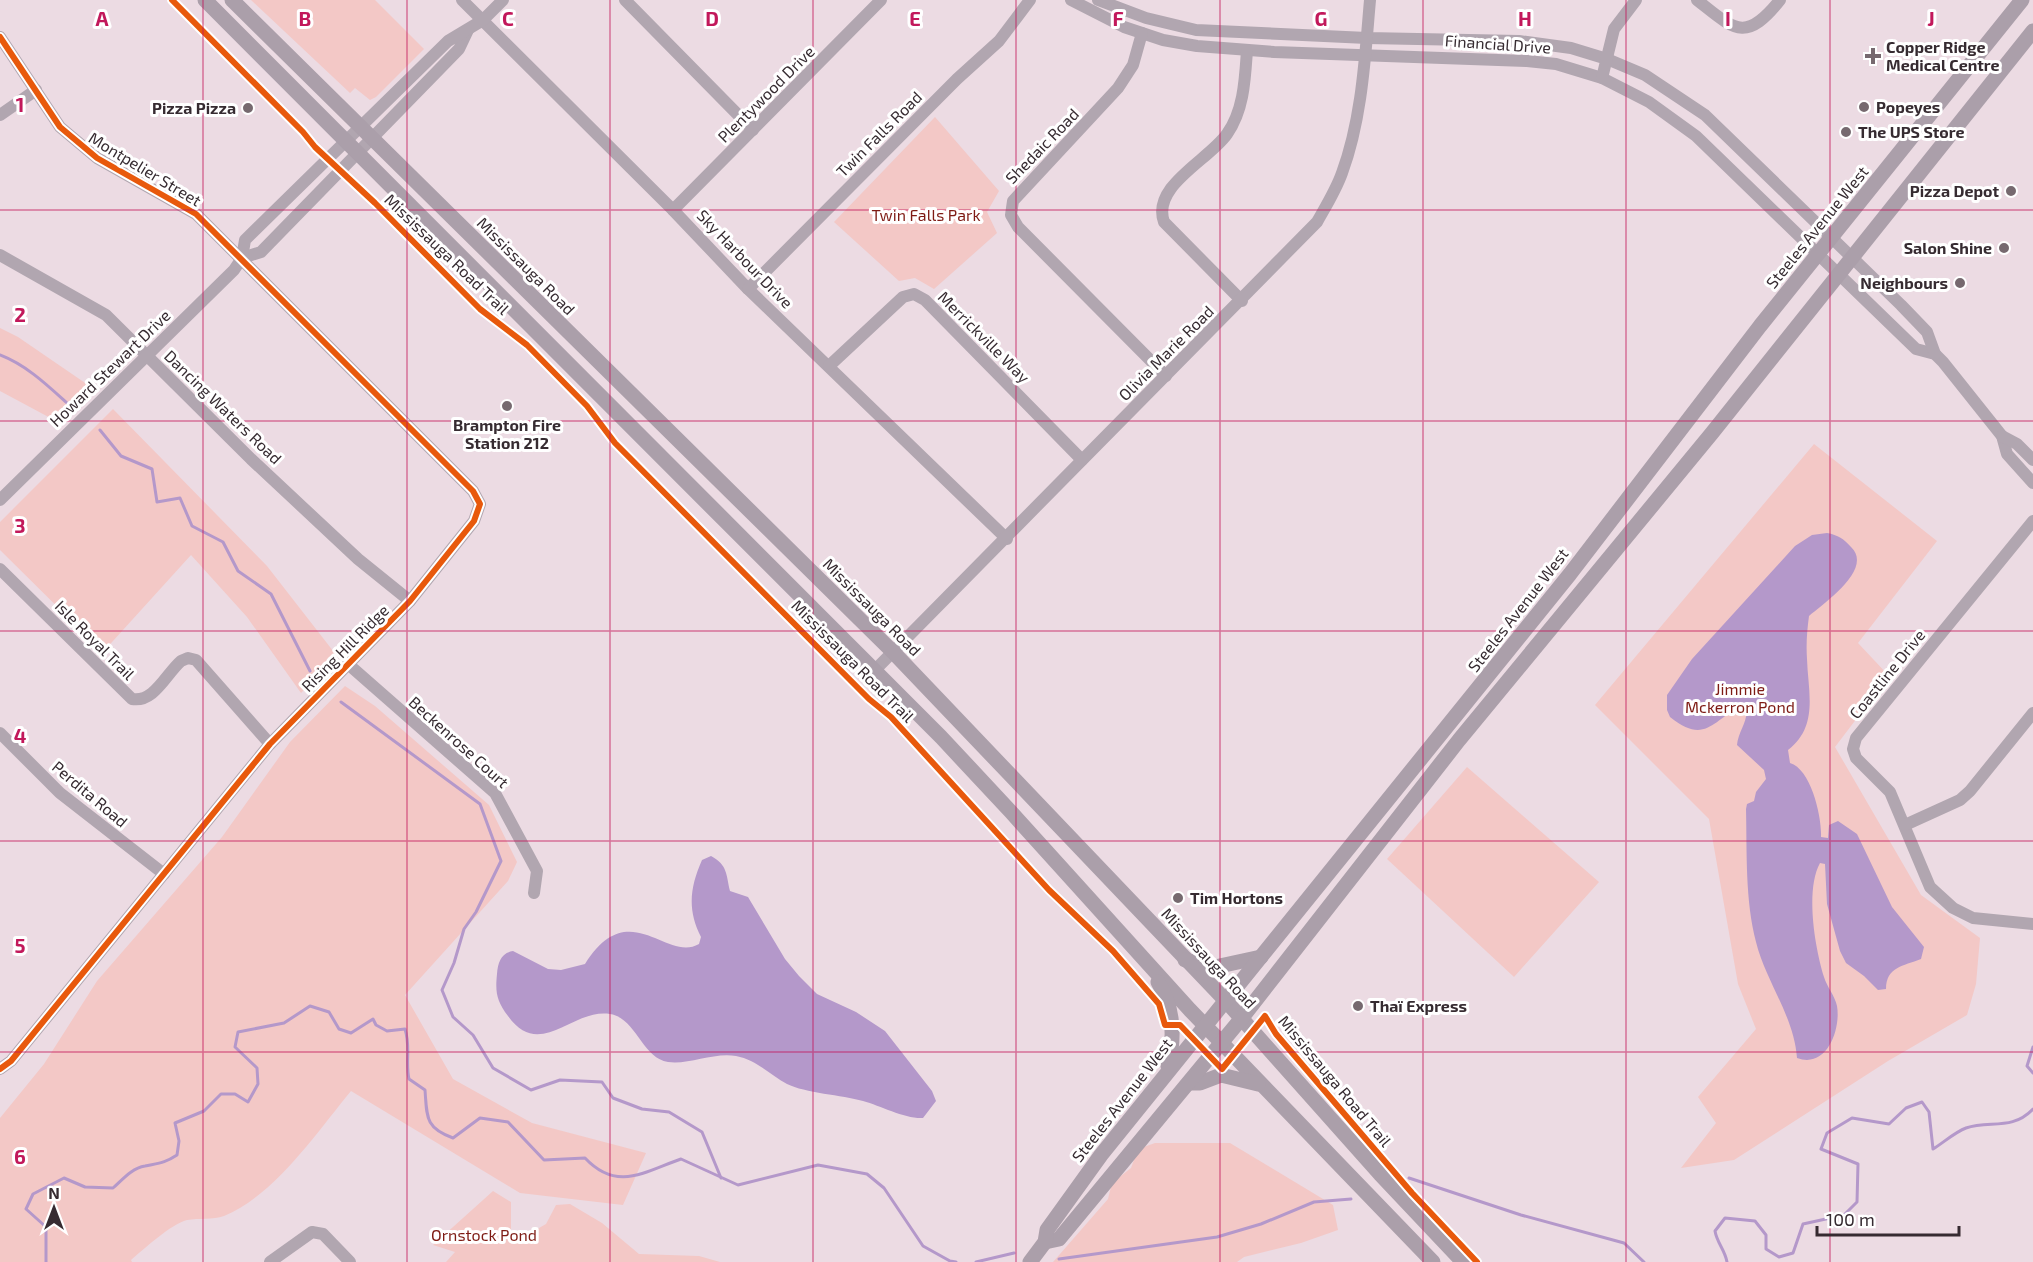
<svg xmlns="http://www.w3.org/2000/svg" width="2033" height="1262" font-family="'Exo 2',sans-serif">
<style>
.green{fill:#f3c8c6}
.water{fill:#b498ca}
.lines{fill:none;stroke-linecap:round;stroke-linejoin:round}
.stream{stroke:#b498ca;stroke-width:3}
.minor{stroke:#b1a6b0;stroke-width:12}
.major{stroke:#ab9faa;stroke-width:15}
.cycleway-casing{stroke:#fff;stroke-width:10}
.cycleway{stroke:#e8590c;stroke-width:6}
.grid{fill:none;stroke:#c2185b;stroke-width:1.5;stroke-opacity:0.55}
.poi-dot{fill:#76696f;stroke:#fff;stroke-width:2}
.labels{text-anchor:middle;stroke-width:6;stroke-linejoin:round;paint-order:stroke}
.street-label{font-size:16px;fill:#362b31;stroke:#fff}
.poi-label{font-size:16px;font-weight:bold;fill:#362b31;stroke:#fff;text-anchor:start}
.park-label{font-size:16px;fill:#7e1b14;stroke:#fff}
.grid-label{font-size:20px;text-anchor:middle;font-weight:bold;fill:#c2185b;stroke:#fff;stroke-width:6;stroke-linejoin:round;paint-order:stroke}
</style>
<rect width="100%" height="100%" fill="#ecdbe3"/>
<g class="green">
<path d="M251 0H375L424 49 376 97 370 100 355 88 350 93Z"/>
<path d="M935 117 999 191 987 212 997 233 934 289 915 278 899 281 834 222Z"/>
<path d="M0 328 18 337 91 387 56 421 0 391Z"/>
<path d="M113 409 267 566 337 656 301 693 247 617 191 555 103 652 0 550V522Z"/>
<path d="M1814 444 1937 541 1858 643 1889 676 1835 747 1921 895 1980 938 1976 984 1967 1015 1888 1061 1734 1160 1681 1168 1716 1123 1698 1097 1756 1029 1738 984 1709 819 1595 705Z"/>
<path d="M345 686 375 706 489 805 517 862 508 881 405 995 453 1079 532 1123 646 1153 623 1205 520 1193 351 1091C317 1132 275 1195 224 1216 213 1220 199 1218 187 1220 171 1224 144 1249 131 1260L132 1262H0V1118L44 1064 97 981 222 837 290 742Z"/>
<path d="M1467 767 1599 882 1514 977 1387 859Z"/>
<path d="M1155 1143H1230L1333 1205 1338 1230 1301 1243 1244 1257 1237 1262H1053L1108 1199 1112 1183 1131 1168 1138 1149Z"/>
<path d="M493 1191 511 1202V1244L546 1224 556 1205 570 1204 602 1223 639 1254 699 1256 720 1262H446L455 1252 433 1245Z"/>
</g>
<g class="water">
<path d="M1827 533C1838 535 1844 539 1851 547 1874 569 1824 603 1809 616 1807 631 1806 644 1807 659 1808 692 1819 726 1788 750L1790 763C1811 769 1822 817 1821 837L1828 838 1829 825 1838 821 1857 834 1892 907 1924 947 1921 959C1903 966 1886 967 1886 989L1878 990 1864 976 1846 963 1840 951 1827 904 1825 864 1820 863C1805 890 1815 948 1824 977 1827 987 1835 996 1837 1006 1841 1029 1827 1069 1797 1058 1794 1016 1766 982 1756 942 1745 900 1747 853 1746 809L1747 804 1754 801 1756 792 1766 779 1764 770 1737 745C1738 732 1749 720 1746 708L1740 706C1711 723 1704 744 1670 717L1667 710V695L1692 659 1795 546 1812 535Z"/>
<path d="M711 856C728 865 726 875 730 891L748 897 785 959 799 976 817 994 856 1012 885 1031 932 1091 936 1101 923 1118C905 1119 881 1106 863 1101 842 1095 805 1093 787 1084 770 1075 757 1060 736 1056 714 1052 689 1065 668 1062 642 1058 636 1018 610 1014 572 1008 540 1061 508 1016 497 1001 495 993 497 974 498 962 501 953 513 951L548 969 561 970 585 964C629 894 666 963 699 944L701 937C687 910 690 887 702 860Z"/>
</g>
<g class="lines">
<g class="stream">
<path d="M0 355C26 365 46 384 67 403"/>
<path d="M100 430 121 456 152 469 157 502 180 498 192 526 223 542 238 571 271 594 310 671"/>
<path d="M341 702 480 804 501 861 476 912 464 929 454 963 442 990 453 1017 473 1035 493 1068 531 1090 560 1080 602 1082 613 1098 642 1109 669 1112 702 1132 721 1178"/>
<path d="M2033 1047 2027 1066 2033 1073"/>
<path d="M1409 1178 1521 1215 1624 1243 1644 1262"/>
<path d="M1059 1259 1217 1237 1261 1224 1314 1202 1351 1199"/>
<path d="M46 1262V1227L26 1209 33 1194 64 1178 85 1187 113 1188C123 1179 132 1168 145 1166 159 1163 165 1163 177 1155L179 1141 175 1123 204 1111 221 1094H235L248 1102 258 1084 257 1068 235 1047 238 1032 284 1023 310 1006 329 1012 339 1029 351 1033 373 1019 376 1025 387 1031 405 1029C411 1048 405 1061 409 1079L425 1090C427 1117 425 1128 453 1138L480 1118 508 1122 544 1160 585 1158C617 1192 644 1172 681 1159L738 1185 818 1165 867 1174 884 1188 923 1246 950 1261 956 1262"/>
<path d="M976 1262 1014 1253"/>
<path d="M1727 1262C1725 1250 1717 1243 1715 1231L1725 1218 1755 1221 1766 1235V1249L1779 1257 1793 1253 1803 1224 1844 1215 1857 1202 1858 1164 1821 1149 1827 1133 1852 1118 1889 1124 1906 1108 1922 1102 1929 1112 1933 1149C1943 1143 1955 1132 1966 1128 1990 1120 2012 1131 2033 1109"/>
</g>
<g class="minor">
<path d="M462 0 673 210 748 289 1007 539"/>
<path d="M625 0 753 130"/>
<path d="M1071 0 1124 27 1163 40 1197 46 1274 52 1527 61 1556 64 1602 78 1649 102 1696 136 1916 349 1935 354 1943 362 2002 436 2007 454 2033 483"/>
<path d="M1098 0 1146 18 1196 30 1367 38 1519 41 1571 48 1607 59 1645 75 1705 115 1901 305 1927 332 1935 354"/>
<path d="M1697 0C1734 29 1745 44 1780 0"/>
<path d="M1142 33 1133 65 1118 88 1013 201 1011 215 1018 227 1166 376"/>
<path d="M0 37 60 127 97 158 196 214 473 491 480 504 474 521 410 601 270 744 11 1061 0 1069"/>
<path d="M1602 78 1614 29 1636 0"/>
<path d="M0 115 36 90"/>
<path d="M673 210 881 0"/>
<path d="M0 255 106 315 251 459 358 559 410 601"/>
<path d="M242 258 261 252 459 49 468 30"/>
<path d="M748 289 957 79 999 41 1030 0"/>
<path d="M1242 301 1164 222C1151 186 1209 160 1227 134 1244 110 1245 79 1247 50"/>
<path d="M829 366 903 297 914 294 925 300 1082 460"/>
<path d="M2002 436 2017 444 2033 460"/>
<path d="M0 500 234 270 242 258 245 240 448 41 483 20 503 0"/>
<path d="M2033 521 1856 738 1853 749 1856 758 1890 792 1930 887 1953 908 1973 918 2033 924"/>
<path d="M0 569 132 699C154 703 166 674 181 661L188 658 196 660 270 744"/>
<path d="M348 664 495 793 537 871 534 893"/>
<path d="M875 670 1317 222C1326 206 1336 190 1342 173 1362 119 1365 57 1370 0"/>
<path d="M0 733 60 793 164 874"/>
<path d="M1905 825 1960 800 1970 791 2033 713"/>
<path d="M270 1262 312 1232 323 1234 350 1262"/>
</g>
<g class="major">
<path d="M205 0 941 737 1011 812 1190 1010 1433 1262"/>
<path d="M232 0 894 653 1226 1001 1380 1174 1463 1262"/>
<path d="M1185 960 1215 967 1261 957"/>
<path d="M1158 982C1174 1008 1175 1037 1168 1066"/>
<path d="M1189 1083H1200L1221 1075 1258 1084"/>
<path d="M1045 1242 1059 1239 1241 1019 1459 740 1712 433 2033 31"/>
<path d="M1030 1262 1045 1242 1047 1230 1101 1155 1570 574 1760 326 2022 0"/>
</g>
<defs>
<g id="cycleway">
<path d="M172 0 303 132 315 147 375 203 480 309 527 345 587 406 615 443 869 699 891 717 1049 890 1113 951 1159 1004 1165 1025H1180L1222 1069 1265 1016 1276 1034 1412 1193 1477 1262"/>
<path d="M0 37 60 127 97 158 196 214 473 491 480 504 474 521 410 601 270 744 11 1061 0 1069"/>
</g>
</defs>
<use href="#cycleway" class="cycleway-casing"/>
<use href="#cycleway" class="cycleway"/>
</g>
<path class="grid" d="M203 0V1262M407 0V1262M610 0V1262M813 0V1262M1016 0V1262M1220 0V1262M1423 0V1262M1626 0V1262M1830 0V1262M0 210H2033M0 421H2033M0 631H2033M0 841H2033M0 1052H2033"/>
<g class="poi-dot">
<path d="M1870 47h6v6h6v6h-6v6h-6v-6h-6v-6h6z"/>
<circle cx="1864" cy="107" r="6"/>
<circle cx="248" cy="108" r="6"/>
<circle cx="1846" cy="132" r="6"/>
<circle cx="2011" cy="191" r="6"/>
<circle cx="2004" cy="248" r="6"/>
<circle cx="1960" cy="283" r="6"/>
<circle cx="507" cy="406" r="6"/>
<circle cx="1178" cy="898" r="6"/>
<circle cx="1358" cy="1006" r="6"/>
</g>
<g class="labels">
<g class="street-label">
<text transform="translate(1498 44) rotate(4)" y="6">Financial Drive</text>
<text transform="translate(766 94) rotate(-45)" y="6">Plentywood Drive</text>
<text transform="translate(879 134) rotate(-45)" y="6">Twin Falls Road</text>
<text transform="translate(1042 146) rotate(-46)" y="6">Shedaic Road</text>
<text transform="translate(145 169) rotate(31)" y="6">Montpelier Street</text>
<text transform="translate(1817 227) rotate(-51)" y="6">Steeles Avenue West</text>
<text transform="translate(447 254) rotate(44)" y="6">Mississauga Road Trail</text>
<text transform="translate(745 259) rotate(46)" y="6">Sky Harbour Drive</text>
<text transform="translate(526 266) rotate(45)" y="6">Mississauga Road</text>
<text transform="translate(984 337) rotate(45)" y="6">Merrickville Way</text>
<text transform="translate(1166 353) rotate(-45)" y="6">Olivia Marie Road</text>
<text transform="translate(110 368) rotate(-44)" y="6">Howard Stewart Drive</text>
<text transform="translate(223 407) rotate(44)" y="6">Dancing Waters Road</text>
<text transform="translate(872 607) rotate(45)" y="6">Mississauga Road</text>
<text transform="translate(1518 610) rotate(-52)" y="6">Steeles Avenue West</text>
<text transform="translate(95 640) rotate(45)" y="6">Isle Royal Trail</text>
<text transform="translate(345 648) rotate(-45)" y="6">Rising Hill Ridge</text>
<text transform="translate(853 661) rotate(45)" y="6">Mississauga Road Trail</text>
<text transform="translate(1887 674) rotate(-51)" y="6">Coastline Drive</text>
<text transform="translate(459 742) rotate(42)" y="6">Beckenrose Court</text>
<text transform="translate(90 794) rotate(40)" y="6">Perdita Road</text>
<text transform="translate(1209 958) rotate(47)" y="6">Mississauga Road</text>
<text transform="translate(1335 1081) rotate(50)" y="6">Mississauga Road Trail</text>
<text transform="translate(1122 1100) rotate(-52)" y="6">Steeles Avenue West</text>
</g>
<g class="poi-label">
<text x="1886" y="53">Copper Ridge<tspan x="1886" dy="18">Medical Centre</tspan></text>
<text x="1876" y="113">Popeyes</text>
<text x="236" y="114" text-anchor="end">Pizza Pizza</text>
<text x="1858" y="138">The UPS Store</text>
<text x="1999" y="197" text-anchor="end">Pizza Depot</text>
<text x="1992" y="254" text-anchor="end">Salon Shine</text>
<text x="1948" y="289" text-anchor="end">Neighbours</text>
<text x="507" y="431" text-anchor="middle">Brampton Fire<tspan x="507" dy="18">Station 212</tspan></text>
<text x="1190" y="904">Tim Hortons</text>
<text x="1370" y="1012">Thaï Express</text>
</g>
<g class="park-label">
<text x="926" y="221">Twin Falls Park</text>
<text x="1740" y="695">Jimmie<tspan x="1740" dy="18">Mckerron Pond</tspan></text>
<text x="484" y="1241">Ornstock Pond</text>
</g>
</g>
<g class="grid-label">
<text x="102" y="26">A</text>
<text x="305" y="26">B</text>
<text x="508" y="26">C</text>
<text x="712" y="26">D</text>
<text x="915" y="26">E</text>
<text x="1118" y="26">F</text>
<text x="1321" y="26">G</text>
<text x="1525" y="26">H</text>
<text x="1728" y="26">I</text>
<text x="1931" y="26">J</text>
<text x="20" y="112">1</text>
<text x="20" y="322">2</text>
<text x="20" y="533">3</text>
<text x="20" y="743">4</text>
<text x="20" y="953">5</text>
<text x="20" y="1164">6</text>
</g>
<g transform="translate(54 1208)" stroke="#ffffff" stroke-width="4.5" paint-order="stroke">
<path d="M0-4.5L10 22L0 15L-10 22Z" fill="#362b31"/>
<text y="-9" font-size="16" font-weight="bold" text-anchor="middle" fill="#362b31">N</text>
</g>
<path d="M1817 1226v9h142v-9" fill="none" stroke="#362b31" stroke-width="3"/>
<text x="1826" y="1226" font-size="18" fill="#362b31" stroke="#ffffff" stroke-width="4.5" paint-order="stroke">100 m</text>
</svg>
